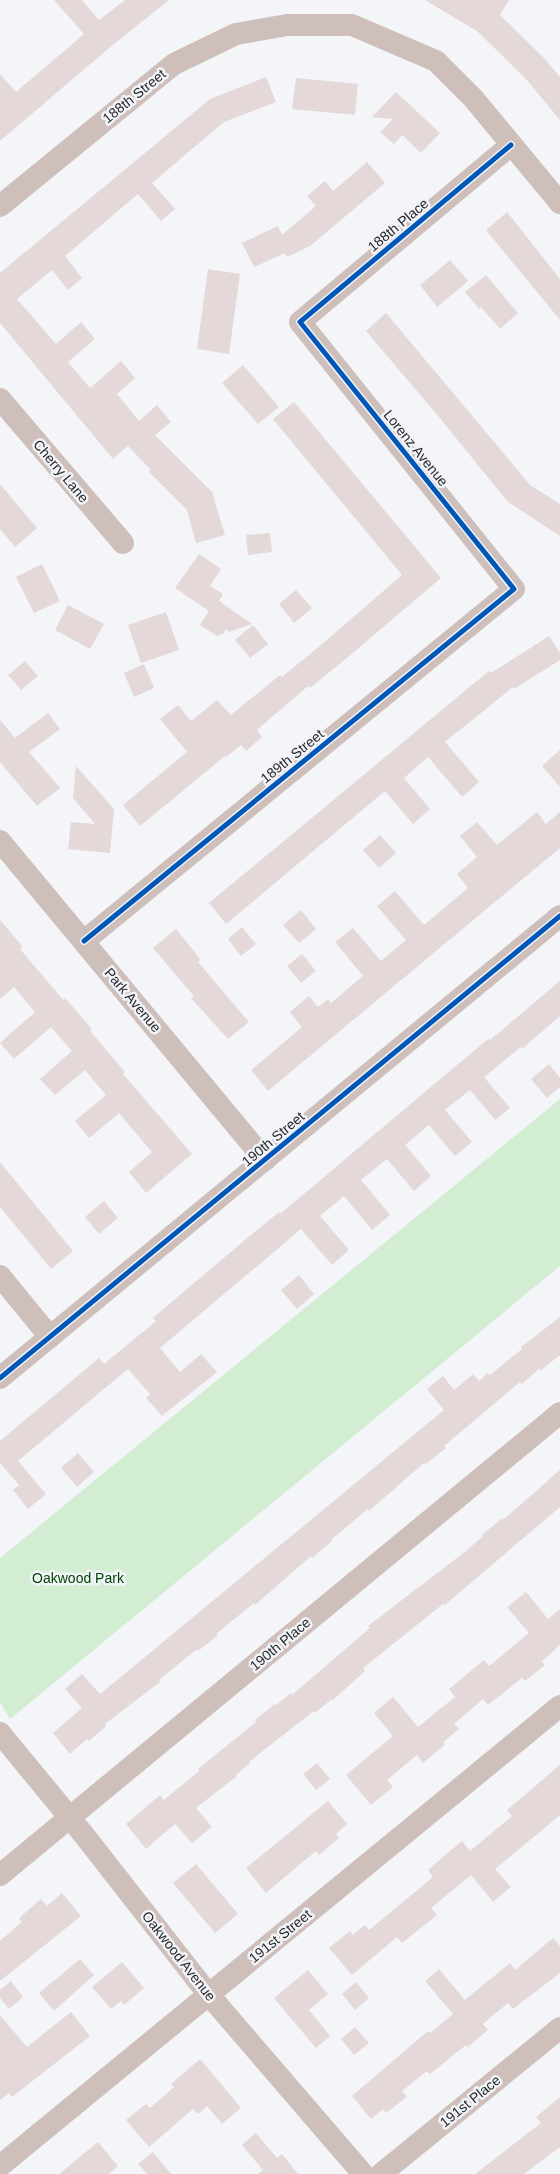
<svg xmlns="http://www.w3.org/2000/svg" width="560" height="2174" font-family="Helvetica,sans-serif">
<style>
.green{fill:#d3edd3}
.building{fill:#e5d8d9}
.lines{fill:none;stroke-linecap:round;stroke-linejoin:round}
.street{stroke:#cebfba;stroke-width:22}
.cycleway-casing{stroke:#f2f4f9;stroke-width:8}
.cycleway{stroke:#0057b8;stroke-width:5}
.labels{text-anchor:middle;stroke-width:5;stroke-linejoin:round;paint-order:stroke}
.street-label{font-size:14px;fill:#28292b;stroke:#f2f4f9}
.park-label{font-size:14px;fill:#004602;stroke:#f2f4f9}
</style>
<rect width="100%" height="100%" fill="#f3f5f8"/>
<path class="green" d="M560 1099V1266L10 1719 0 1702V1558Z"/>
<g class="building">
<path d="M54 0H82L99 20 125 0H169L109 48 0 141V74L16 92 84 34Z"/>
<path d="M425 0H509L500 15 545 59 560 77V120L526 79 477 31Z"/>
<path d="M266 77 276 102 224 122 152 183 175 209 161 221 138 194 65 256 82 278 68 290 52 270 17 299 56 344 81 322 95 339 68 362 90 388 121 361 135 378 117 394 139 421 157 405 171 422 155 435 212 492 225 535 196 543 187 510 149 472 151 470 128 446 113 459 0 323V273L210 99Z"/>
<path d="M296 78 358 84 355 115 292 109Z"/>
<path d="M396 92 440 133 421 153 402 135 394 144 380 132 393 119 372 117Z"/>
<path d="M367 162 385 183 310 246 287 257 285 253 254 267 242 243 278 226 282 235 316 206 307 196 325 181 333 191Z"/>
<path d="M507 212 560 279V320L486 230Z"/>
<path d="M450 260 468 281 437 307 420 285Z"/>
<path d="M208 269 240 274 229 354 197 349Z"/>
<path d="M486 275 518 313 500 329 481 307 479 309 465 292Z"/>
<path d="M386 313 530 485 560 504V536L508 502 438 416 366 331Z"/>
<path d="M243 365 279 407 258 424 222 383Z"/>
<path d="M294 402 441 578 354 652 310 688 308 686 257 730 262 737 246 751 241 745 226 757 225 756 140 826 123 805 187 752 160 719 178 705 191 721 217 700 231 715 280 675 282 677 322 644 402 575 273 419Z"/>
<path d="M0 484 37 528 15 547 0 529Z"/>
<path d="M270 533 272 552 248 555 246 535Z"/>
<path d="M199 554 221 569 210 586 223 594 219 601 252 624 229 632 226 629 223 634 217 636 200 625 209 611 175 588Z"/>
<path d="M42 564 60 601 34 613 16 577Z"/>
<path d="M296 590 312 608 294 623 279 604Z"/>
<path d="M68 605 104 624 90 649 55 630Z"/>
<path d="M166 612 179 650 141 663 128 625Z"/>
<path d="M253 625 268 644 250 658 235 640Z"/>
<path d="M549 636 560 653V660L514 689 513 687 445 742 479 782 462 797 428 757 404 778 430 809 413 824 385 791 226 924 209 903 489 671 491 673Z"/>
<path d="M25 661 38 676 21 690 8 675Z"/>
<path d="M144 664 154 688 134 697 124 673Z"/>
<path d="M48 713 60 729 29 752 60 788 37 806 0 762V720L15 738Z"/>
<path d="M560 750V787L542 766Z"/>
<path d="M76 766 114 809 110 853 68 849 71 822 95 824 73 798Z"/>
<path d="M537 812 546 824 560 812V848L268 1091 251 1070 302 1027 290 1012 309 996 318 1007 328 999 331 1003 363 976 335 942 353 928 381 961 406 940 377 906 395 891 424 925 468 888 457 874 477 857 460 836 477 822 497 845Z"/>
<path d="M380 835 396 853 379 868 363 850Z"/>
<path d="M301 910 316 929 299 943 283 925Z"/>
<path d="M0 920 22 946 20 949 63 1000 65 998 92 1029 90 1031 125 1072 123 1074 192 1154 146 1193 129 1172 152 1152 119 1113 89 1138 75 1121 106 1095 85 1070 55 1095 40 1079 72 1051 51 1027 14 1059 0 1043 35 1012 14 987 0 999Z"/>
<path d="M242 927 256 944 241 956 228 939Z"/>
<path d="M176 929 201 960 198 962 249 1022 228 1039 191 998 194 996 153 948Z"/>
<path d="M302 954 316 971 301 983 287 966Z"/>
<path d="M560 981V1016L522 1049 521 1047 484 1077 510 1108 495 1120 470 1090 445 1110 472 1142 455 1156 429 1125 405 1145 431 1176 414 1191 387 1159 361 1180 390 1215 372 1230 344 1196 320 1216 349 1250 332 1265 301 1229 160 1348 180 1372 201 1354 217 1372 162 1416 146 1398 150 1394 128 1369 18 1461 46 1494 28 1509 13 1490 19 1485 0 1463V1441L99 1358 104 1364 156 1321 153 1318 246 1239 279 1212 280 1214 489 1038 490 1040Z"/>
<path d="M549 1064 560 1078V1087L547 1098 531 1079Z"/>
<path d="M0 1162 73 1251 51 1269 0 1207Z"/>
<path d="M104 1201 118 1218 99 1234 85 1217Z"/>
<path d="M299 1275 314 1294 297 1309 281 1290Z"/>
<path d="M560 1317V1355L540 1371 539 1369 522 1384 520 1382 444 1446 446 1448 426 1464 424 1463 369 1511 368 1509 331 1540 332 1541 312 1558 311 1556 255 1605 254 1603 216 1634 218 1635 198 1651 196 1650 159 1680 160 1682 105 1724 106 1726 89 1741 87 1739 70 1754 53 1733 82 1708 65 1689 82 1674 100 1694 444 1410 427 1389 443 1376 454 1390 473 1374 479 1381 488 1373 490 1375 522 1349 521 1347Z"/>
<path d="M78 1453 94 1472 77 1487 61 1468Z"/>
<path d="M560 1470V1507L445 1605 443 1604 363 1668 365 1671 333 1700 332 1699 315 1713 314 1711 273 1743 249 1762 250 1763 236 1775 237 1776 196 1808 212 1827 192 1843 175 1824 146 1849 126 1824 160 1795 164 1800 199 1771 198 1769 256 1722 255 1720 275 1704 276 1705 291 1693 292 1695 370 1628 368 1626 466 1551 483 1536 482 1535 502 1518 503 1520Z"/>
<path d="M526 1592 548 1619 560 1609V1645L542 1661 545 1665 525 1681 522 1678 488 1705 483 1699 454 1724 459 1729 443 1742 445 1745 423 1763 417 1755 387 1780 393 1787 371 1805 346 1775 393 1736 374 1713 393 1697 418 1727 455 1697 449 1689 484 1660 489 1666 529 1633 507 1607Z"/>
<path d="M317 1763 330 1779 316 1790 303 1774Z"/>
<path d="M560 1765V1815L495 1869 511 1887 493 1902 471 1875 431 1908 437 1915 402 1943 397 1937 352 1975 329 1948 350 1931 353 1935 365 1925 369 1930 433 1877 428 1870 462 1841 470 1851 512 1816 507 1810Z"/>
<path d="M328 1801 347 1824 336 1834 339 1838 319 1855 316 1851 266 1893 246 1868Z"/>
<path d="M196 1864 238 1914 215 1933 173 1883Z"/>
<path d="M62 1893 81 1916 0 1981V1941L22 1922 19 1918 41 1899 47 1906Z"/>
<path d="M553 1938 560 1946V1973L513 2009 508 2003 483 2024 488 2030 468 2047 466 2045 430 2074 427 2071 402 2091 407 2097 386 2113 383 2109 371 2119 352 2096 428 2031 430 2033 453 2014 425 1981 439 1969 465 2000 510 1963 515 1970Z"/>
<path d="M80 1959 94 1975 54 2011 39 1993Z"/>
<path d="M122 1962 144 1988 124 2005 121 2001 111 2009 92 1987Z"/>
<path d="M308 1970 328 1994 309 2010 330 2036 316 2048 274 1998Z"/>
<path d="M11 1981 23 1997 9 2009 0 1998V1990Z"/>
<path d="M356 1982 369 1998 355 2010 342 1994Z"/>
<path d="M71 2012 90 2036 12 2097 9 2093 0 2100V2015L27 2047Z"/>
<path d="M355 2027 369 2043 354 2055 341 2039Z"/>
<path d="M200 2059 241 2108 222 2124 207 2106 198 2114 193 2109 149 2147 126 2120 146 2104 150 2108 174 2087 171 2084Z"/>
<path d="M560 2097V2147L524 2174H475L541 2123 536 2117Z"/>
<path d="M256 2133 277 2158 282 2154 298 2174H258L263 2170 242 2145Z"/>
<path d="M98 2142 118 2166 109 2174H59Z"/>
<path d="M153 2152 171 2174H147L138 2164Z"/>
</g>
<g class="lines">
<g class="street">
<path d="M0 206 174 64 236 34 287 25H352L436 61 473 98 560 203"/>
<path d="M0 399 123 543"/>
<path d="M0 841 265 1160"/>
<path d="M84 941 514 589 300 322 511 145"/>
<path d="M0 1276 50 1337"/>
<path d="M0 1378 560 916"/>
<path d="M0 1733 84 1835 209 1995 363 2174"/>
<path d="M0 1875 560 1413"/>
<path d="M0 2166 560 1706"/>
<path d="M381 2174 560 2028"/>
</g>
<defs>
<g id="cycleway">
<path d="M84 941 514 589 300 322 511 145"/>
<path d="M0 1378 560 916"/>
</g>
</defs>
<use href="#cycleway" class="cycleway-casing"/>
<use href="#cycleway" class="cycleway"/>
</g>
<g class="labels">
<g class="street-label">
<text transform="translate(134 96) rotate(-39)" y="5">188th Street</text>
<text transform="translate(398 225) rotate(-40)" y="5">188th Place</text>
<text transform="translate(416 448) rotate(51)" y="5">Lorenz Avenue</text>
<text transform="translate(61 471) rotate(50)" y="5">Cherry Lane</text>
<text transform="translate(292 756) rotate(-39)" y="5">189th Street</text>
<text transform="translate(133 1000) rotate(50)" y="5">Park Avenue</text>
<text transform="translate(273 1139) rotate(-40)" y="5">190th Street</text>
<text transform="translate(280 1644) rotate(-40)" y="5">190th Place</text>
<text transform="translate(280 1936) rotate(-39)" y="5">191st Street</text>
<text transform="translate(179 1956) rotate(52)" y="5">Oakwood Avenue</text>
<text transform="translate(470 2101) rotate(-39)" y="5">191st Place</text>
</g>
<g class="park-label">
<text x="78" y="1583">Oakwood Park</text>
</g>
</g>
</svg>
